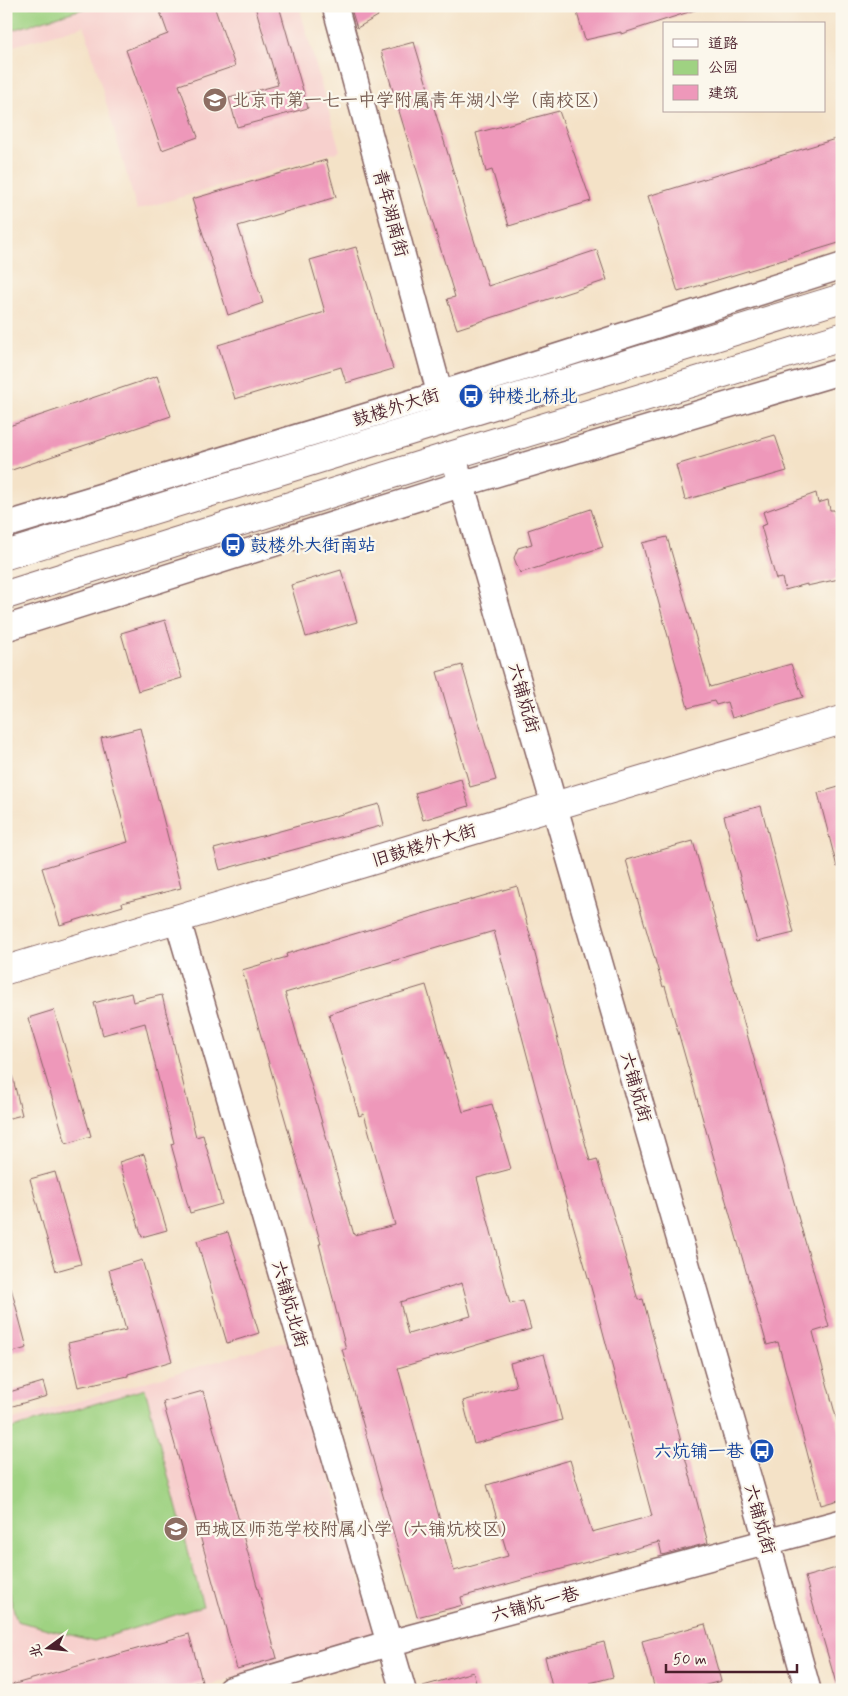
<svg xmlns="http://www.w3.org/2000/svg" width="848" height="1696" font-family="Mynerve,'LXGW WenKai TC',sans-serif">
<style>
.built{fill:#f7d0cd}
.green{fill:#9fd282;stroke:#747856}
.building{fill:#ee98ba;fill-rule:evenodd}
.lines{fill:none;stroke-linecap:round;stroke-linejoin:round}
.minor-casing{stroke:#866362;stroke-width:28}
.major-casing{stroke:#866362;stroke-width:30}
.minor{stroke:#fff;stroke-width:25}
.major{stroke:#fff;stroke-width:28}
.labels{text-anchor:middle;stroke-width:4.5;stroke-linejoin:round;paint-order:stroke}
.education-label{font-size:18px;fill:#785e54;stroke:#fbf7ec;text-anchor:start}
.street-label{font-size:18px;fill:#4a1f2b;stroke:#fbf7ec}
.transit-label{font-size:18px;fill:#164399;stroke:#fbf7ec;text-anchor:start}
</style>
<rect width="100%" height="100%" fill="#fbf7ec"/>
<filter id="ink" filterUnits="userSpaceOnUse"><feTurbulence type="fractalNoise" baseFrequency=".02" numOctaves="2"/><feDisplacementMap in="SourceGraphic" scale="10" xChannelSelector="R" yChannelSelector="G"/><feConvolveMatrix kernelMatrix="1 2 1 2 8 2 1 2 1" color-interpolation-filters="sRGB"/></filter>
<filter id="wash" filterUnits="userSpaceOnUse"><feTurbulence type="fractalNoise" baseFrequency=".0096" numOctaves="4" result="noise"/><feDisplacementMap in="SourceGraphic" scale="20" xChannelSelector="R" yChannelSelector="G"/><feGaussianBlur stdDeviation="1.12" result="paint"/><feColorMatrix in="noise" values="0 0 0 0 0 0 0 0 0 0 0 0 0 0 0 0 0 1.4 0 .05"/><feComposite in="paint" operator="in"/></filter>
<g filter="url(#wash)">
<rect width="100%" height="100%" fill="#f4e2c7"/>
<g class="built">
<path d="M6 6H299L340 151 137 210 84 26 6 48Z"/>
<path d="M291 1340 376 1637 192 1690H6V1422Z"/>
</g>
<g class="green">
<path d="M6 6H92L6 32Z"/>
<path d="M145 1389 203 1606 94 1641 17 1621 6 1583V1430Z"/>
</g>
<g id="blocks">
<g class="building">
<path d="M158 6H214L235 66 179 85 198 137 162 150 126 50 168 34Z"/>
<path d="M255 6H279L308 108 237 127 229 98 278 85Z"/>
<path d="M350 6H375L378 16 357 28Z"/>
<path d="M575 6H697L698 9 621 34V32L585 40Z"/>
<path d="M414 42 488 286 597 250 607 280 457 329 447 299 455 297 381 51Z"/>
<path d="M559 111 591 201 509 226 492 170 486 172 476 133Z"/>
<path d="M842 137V242L678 292 648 196Z"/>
<path d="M326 160 336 197 238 226 263 303 228 315 192 199Z"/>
<path d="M356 247 393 369 346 383 341 367 235 399 218 345 325 312 310 260Z"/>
<path d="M157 376 171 416 6 472V427Z"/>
<path d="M775 435 787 471 685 500 676 465Z"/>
<path d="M816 493 818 503 828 500 830 510H834L842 533V566L837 568 839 579 807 586V584L785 590 782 578 776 579 761 526 767 524 763 512Z"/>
<path d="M591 509 603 547 520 573 514 558 518 548 532 544 528 530Z"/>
<path d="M667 537 710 687 791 664 803 697 732 718 727 702 716 705 714 701 688 708 642 543Z"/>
<path d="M341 570 357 622 306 637 291 585Z"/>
<path d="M165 620 182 678 138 691 121 633Z"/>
<path d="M462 665 496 780 470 787 437 672Z"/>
<path d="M140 728 181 888 122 903 123 906 60 925 42 868 128 842 101 738Z"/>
<path d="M461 779 469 806 423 820 415 793Z"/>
<path d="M842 786V866L837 867 818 793Z"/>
<path d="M379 804 384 825 220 870 214 849Z"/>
<path d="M761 806 794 933 757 942 724 816Z"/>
<path d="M693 841 829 1327 813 1332 842 1439V1499L821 1505 778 1342 767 1345 665 986 663 987 626 860Z"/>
<path d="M517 886 590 1161 597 1159 638 1300 643 1299 708 1543 662 1555 659 1542 461 1597 463 1605 417 1617 342 1349H346L319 1244H321L242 970 287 957 286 954ZM494 931 557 1168 594 1298 652 1516 592 1532 570 1460 487 1485 508 1556 454 1571 398 1368 531 1329 523 1301 510 1304 477 1178 511 1169 492 1104 463 1112 426 985 329 1014 359 1116 364 1114 395 1225 354 1235 285 993ZM462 1283 471 1316 408 1334 400 1302Z"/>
<path d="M131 993 133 1002 162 995 196 1137 203 1135 222 1204 190 1213 171 1144 174 1143 145 1023 103 1035 94 1003Z"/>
<path d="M54 1010 91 1136 66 1144 28 1018Z"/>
<path d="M6 1071H11L22 1115 6 1119Z"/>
<path d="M144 1154 167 1230 142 1237 119 1162Z"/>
<path d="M55 1172 81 1264 56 1271 30 1179Z"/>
<path d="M228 1232 259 1333 227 1343 197 1241Z"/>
<path d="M142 1260 172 1361 128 1374V1376L78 1387 68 1343 126 1330 109 1270Z"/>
<path d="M6 1288H11L27 1348 6 1354Z"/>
<path d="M544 1354 562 1420 474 1444 463 1401 516 1386 510 1363Z"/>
<path d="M43 1382 47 1396 6 1408V1393Z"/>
<path d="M203 1391 277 1658 237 1669 163 1402Z"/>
<path d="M836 1568 842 1589V1689L838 1690 805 1577Z"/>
<path d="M705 1624 721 1681 688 1690H655L642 1641Z"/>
<path d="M189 1634 202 1681 170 1690H9L8 1686Z"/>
<path d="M604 1642 613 1677 590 1683 592 1690H553L545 1657Z"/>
<path d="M473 1672 478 1690H424L423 1686Z"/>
</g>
</g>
</g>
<g filter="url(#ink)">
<use href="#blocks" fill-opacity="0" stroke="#866362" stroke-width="1"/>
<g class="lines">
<defs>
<g id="minor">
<path d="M335 6 444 409"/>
<path d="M453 455 767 1542 808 1690"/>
<path d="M6 525 440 394 842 266"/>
<path d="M6 628 462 484 842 371"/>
<path d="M177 918 403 1690"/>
<path d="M230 1690 390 1643 842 1522"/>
</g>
<g id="major">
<path d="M6 555 842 298"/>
<path d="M6 595 453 455 842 337"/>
<path d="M6 970 842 720"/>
</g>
</defs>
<use href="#minor" class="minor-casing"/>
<use href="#major" class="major-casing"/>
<use href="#minor" class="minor"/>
<use href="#major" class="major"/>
</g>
</g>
<defs>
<symbol id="school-disc" viewBox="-11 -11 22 22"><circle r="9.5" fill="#8d6e63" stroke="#fbf7ec"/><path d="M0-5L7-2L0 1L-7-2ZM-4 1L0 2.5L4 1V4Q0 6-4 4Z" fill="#fff"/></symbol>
<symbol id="bus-disc" viewBox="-11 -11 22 22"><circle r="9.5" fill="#1a4fb4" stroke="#fbf7ec"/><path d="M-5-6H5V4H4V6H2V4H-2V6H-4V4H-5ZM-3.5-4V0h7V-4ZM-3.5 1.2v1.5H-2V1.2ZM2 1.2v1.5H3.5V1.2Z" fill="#fff"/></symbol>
</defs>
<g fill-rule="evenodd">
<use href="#school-disc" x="201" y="86" width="28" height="28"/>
<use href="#bus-disc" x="457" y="382" width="28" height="28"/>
<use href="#bus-disc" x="219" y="531" width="28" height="28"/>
<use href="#bus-disc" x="748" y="1437" width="28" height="28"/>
<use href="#school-disc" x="162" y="1515" width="28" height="28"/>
</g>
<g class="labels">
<g class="education-label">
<text x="232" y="106">北京市第一七一中学附属青年湖小学（南校区）</text>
<text x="194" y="1535">西城区师范学校附属小学（六铺炕校区）</text>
</g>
<g class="street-label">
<text transform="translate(391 213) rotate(75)" y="6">青年湖南街</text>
<text transform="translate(396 407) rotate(-17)" y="6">鼓楼外大街</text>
<text transform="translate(524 698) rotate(74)" y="6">六铺炕街</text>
<text transform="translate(424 845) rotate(-17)" y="6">旧鼓楼外大街</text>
<text transform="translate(636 1087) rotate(74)" y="6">六铺炕街</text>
<text transform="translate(290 1304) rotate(74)" y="6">六铺炕北街</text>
<text transform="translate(760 1519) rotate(74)" y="6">六铺炕街</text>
<text transform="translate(535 1604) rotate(-15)" y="6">六铺炕一巷</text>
</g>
<g class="transit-label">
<text x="488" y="402">钟楼北桥北</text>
<text x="250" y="551">鼓楼外大街南站</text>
<text x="744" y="1457" text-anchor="end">六炕铺一巷</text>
</g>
</g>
<rect width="848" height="1696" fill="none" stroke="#fbf7ec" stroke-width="25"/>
<rect x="663" y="22" width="162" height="90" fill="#fbf7ec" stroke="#b4a19f"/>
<rect x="673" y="39" width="25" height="8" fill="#ffffff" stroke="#b4a19f"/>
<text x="708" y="48" font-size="15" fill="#4a1f2b">道路</text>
<rect x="673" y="60" width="25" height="15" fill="#9fd282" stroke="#b4a19f"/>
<text x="708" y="72" font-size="15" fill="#4a1f2b">公园</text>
<rect x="673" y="85" width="25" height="15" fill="#ee98ba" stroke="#b4a19f"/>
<text x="708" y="98" font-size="15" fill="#4a1f2b">建筑</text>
<g transform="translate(48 1648) rotate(255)" stroke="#fbf7ec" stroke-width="4" paint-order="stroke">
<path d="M0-4L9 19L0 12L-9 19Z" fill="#4a1f2b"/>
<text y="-8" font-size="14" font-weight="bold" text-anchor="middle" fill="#4a1f2b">北</text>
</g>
<path d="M666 1664v8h131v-8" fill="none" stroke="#4a1f2b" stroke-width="2.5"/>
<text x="673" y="1664" font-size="15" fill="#4a1f2b" stroke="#fbf7ec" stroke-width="4" paint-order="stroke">50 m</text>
</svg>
